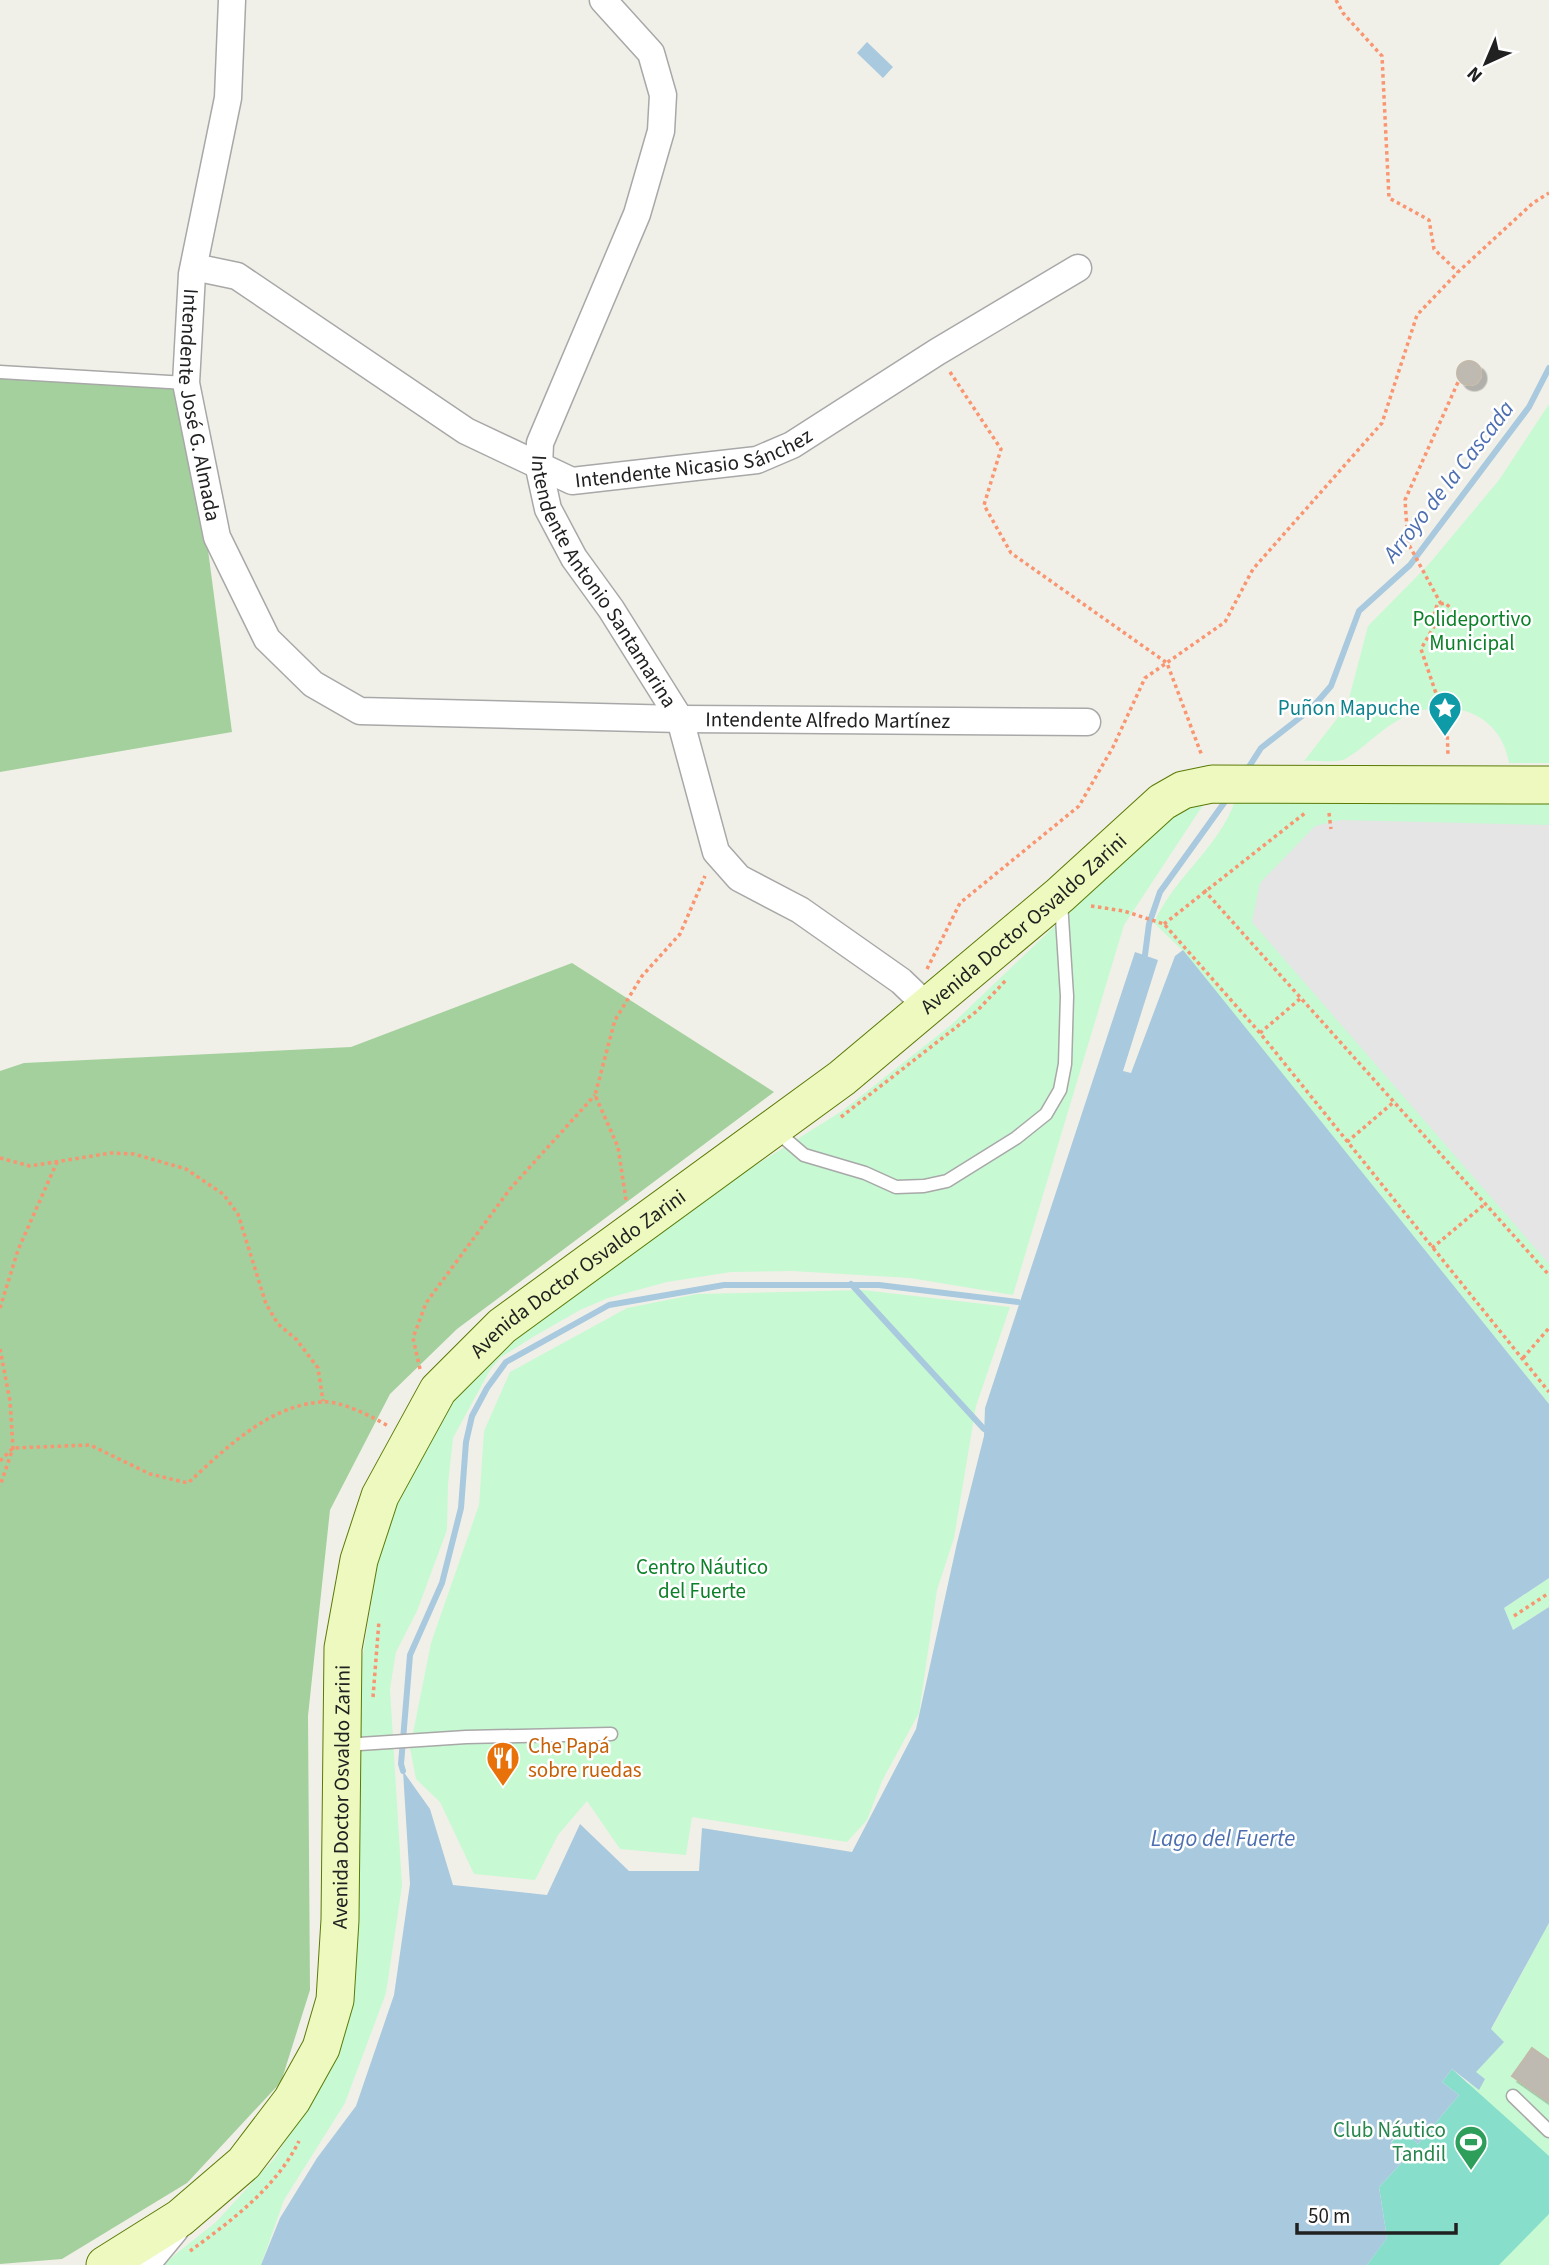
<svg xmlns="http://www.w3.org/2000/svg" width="1549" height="2265" font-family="'Source Sans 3',sans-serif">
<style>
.forest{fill:#a4d09d}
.park{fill:#c7f9d3}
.pitch{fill:#87dfcb}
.parking{fill:#e5e5e5}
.water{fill:#a9c9de}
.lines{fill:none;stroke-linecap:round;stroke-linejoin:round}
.stream{stroke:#a9c9de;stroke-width:6}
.building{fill:#beb9b1;stroke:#c3b9aa;stroke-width:2;filter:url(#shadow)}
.service-casing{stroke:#a8a8a8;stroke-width:15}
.minor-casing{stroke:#a8a8a8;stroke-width:29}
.secondary-casing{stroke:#5b7a06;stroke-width:39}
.path{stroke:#f99571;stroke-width:3.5;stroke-dasharray:3.5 3.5;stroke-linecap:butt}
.service{stroke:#fff;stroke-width:12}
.minor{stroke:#fff;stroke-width:26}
.secondary{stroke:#edf9be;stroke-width:37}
.labels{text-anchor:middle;stroke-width:5;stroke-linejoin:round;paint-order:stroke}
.street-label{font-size:21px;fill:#212121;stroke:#fff}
.park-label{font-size:21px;fill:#0d8129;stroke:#fff}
.culture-label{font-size:21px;fill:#0d838f;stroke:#fff;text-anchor:end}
.food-label{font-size:21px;fill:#c56008;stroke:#fff;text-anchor:start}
.leisure-label{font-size:21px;fill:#27864d;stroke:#fff;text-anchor:end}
.water-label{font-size:23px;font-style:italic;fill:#4d6fb1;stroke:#fff}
</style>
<defs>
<filter id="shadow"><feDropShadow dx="5.5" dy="5.5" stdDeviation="0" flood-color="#0004"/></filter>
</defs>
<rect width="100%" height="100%" fill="#f1f0e8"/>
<g class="forest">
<path d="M0 372 186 383 232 732 0 772Z"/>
<path d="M572 963 774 1092 457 1329 390 1394 330 1510 308 1716 310 1990 281 2082 187 2183 62 2259 0 2264V1071L24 1063 351 1047Z"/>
</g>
<g class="park">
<path d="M1549 404V763H1509C1500 707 1439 694 1395 722 1378 732 1364 748 1347 758 1337 764 1315 760 1304 761L1347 706 1368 626 1429 564 1499 480Z"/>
<path d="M1207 799 1124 925 1013 1295 910 1278 792 1271 731 1272 667 1282 608 1298 580 1310 533 1337 501 1357 490 1370 453 1438 448 1484 447 1530 417 1611 396 1652 390 1689 402 1886 386 1993 345 2103 284 2200 261 2265H162L216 2222 274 2159 332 2067 345 2002 361 1721 360 1672 386 1514 420 1448 483 1356 684 1210 842 1111 951 1025 1176 810Z"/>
<path d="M1235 801 1549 804V1404L1183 951 1154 923C1174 877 1218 849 1235 801Z"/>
<path d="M863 1290 1010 1307 976 1406 954 1538 937 1590 919 1713 882 1781 867 1820 847 1842 692 1817 686 1855 620 1849 587 1801 558 1835 535 1880 474 1874 440 1802 416 1779 410 1748 431 1643 479 1505 484 1431 510 1372 627 1308 697 1294Z"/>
<path d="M1549 1578V1607L1513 1630 1504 1608Z"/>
<path d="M1549 1923V2265H1367L1476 2072 1491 2030Z"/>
</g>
<path class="pitch" d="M1452 2069 1549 2156V2214L1499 2265H1367L1387 2238 1379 2187 1407 2157 1391 2143 1402 2130 1418 2144 1459 2095 1442 2082Z"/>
<path class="parking" d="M1340 820 1549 825V1264L1252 922 1260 883 1315 826Z"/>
<g class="water">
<path d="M867 42 893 67 883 78 857 53Z"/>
<path d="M1183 950 1549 1404V1578L1504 1608 1513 1630 1549 1607V1923L1491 2029 1504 2042 1476 2072 1485 2079 1479 2090 1452 2069 1442 2082 1459 2095 1418 2144 1402 2130 1391 2142 1407 2157 1379 2187 1387 2238 1367 2265H261L280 2218 317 2158 356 2106 394 1995 410 1884 403 1771 430 1809 453 1885 547 1895 580 1824 629 1871H699L702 1828 852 1852 916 1729 957 1543 984 1436 985 1408 1135 952 1158 960 1123 1071 1131 1073 1175 956Z"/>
</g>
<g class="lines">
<g class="stream">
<path d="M1245 773 1261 748 1311 709 1331 686 1359 611 1410 565 1529 407 1549 368"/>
<path d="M1145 955 1149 924 1160 892 1229 796"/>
<path d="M851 1284 984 1429"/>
<path d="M403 1771 401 1764 410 1655 442 1583 461 1508 466 1442 472 1416 487 1388 506 1362 609 1305 724 1285H879L1018 1302"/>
</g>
</g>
<g class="building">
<circle cx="1469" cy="373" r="12"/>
<path d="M1532 2048 1549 2060V2102L1512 2076Z"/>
</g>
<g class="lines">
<defs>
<g id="service">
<path d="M0 372 186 383"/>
<path d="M775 1130 804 1155 865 1173 896 1187 924 1186 947 1181 1016 1138 1046 1114 1060 1090 1065 1064 1067 996 1061 902"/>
<path d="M344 1745 466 1737 611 1734"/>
<path d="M1513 2096 1549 2131"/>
</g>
<g id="minor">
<path id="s1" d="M232 0 228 98 192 274 186 383 217 537 267 639 313 684 360 711 680 719 1087 722"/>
<path id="s2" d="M603 0 651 53 663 95 661 131 637 214 540 443 539 468 548 509 574 558 611 609 680 719 716 852 739 878 800 910 901 981 927 1006"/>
<path id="s3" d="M194 267 237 276 466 431 572 481 757 460 792 445 937 352 1078 268"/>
<path d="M146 2265 175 2230"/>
</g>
<g id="secondary">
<path id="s4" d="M105 2265 180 2218 244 2163 292 2100 321 2048 335 2000 340 1920 343 1648 359 1560 380 1496 438 1390 502 1326 842 1078 1060 895 1162 802 1183 790 1212 784 1549 785"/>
</g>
</defs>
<use href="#service" class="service-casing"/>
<use href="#minor" class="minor-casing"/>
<use href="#secondary" class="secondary-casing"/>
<g class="path">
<path d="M1336 0 1343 13 1382 56 1389 198 1429 220 1434 249 1458 272"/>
<path d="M950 372 1001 449 984 505 1011 553 1167 663 1202 756"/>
<path d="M1441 604 1408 543 1405 500 1459 380"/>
<path d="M1439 620 1434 615 1437 605 1445 603 1453 610 1450 619 1436 623 1421 649 1447 726 1448 756"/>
<path d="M1329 813 1331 829"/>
<path d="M1204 890 1549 1275"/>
<path d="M1091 906 1124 911 1164 924 1260 1033 1549 1392"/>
<path d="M1164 924 1305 813"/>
<path d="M927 969 960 903 1079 806 1113 747 1145 678 1225 622 1253 569 1382 423 1417 315 1458 272 1533 203 1549 193"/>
<path d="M1260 1033 1301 998"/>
<path d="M841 1117 977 1011 1007 979"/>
<path d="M1347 1142 1395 1101"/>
<path d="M0 1158 30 1166 111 1153 134 1154 186 1169 223 1194 238 1214 266 1304 278 1324 296 1339 318 1368 323 1401"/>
<path d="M626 1200 618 1147 595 1095 615 1020 642 976 680 934 705 876"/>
<path d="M1432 1248 1485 1204"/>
<path d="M0 1308 18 1250 57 1162"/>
<path d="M0 1349 10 1401 13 1448 0 1486"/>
<path d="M1523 1358 1549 1328"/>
<path d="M420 1369 413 1338 426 1303 510 1189 595 1095"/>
<path d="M0 1461 13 1448 90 1445 150 1474 188 1483C225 1449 269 1405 322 1402 340 1400 373 1417 388 1426"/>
<path d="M1514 1616 1549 1593"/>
<path d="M373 1697 379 1621"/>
<path d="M190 2251C231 2221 276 2188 299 2141"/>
</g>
<use href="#service" class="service"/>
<use href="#minor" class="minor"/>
<use href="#secondary" class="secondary"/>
</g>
<defs>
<symbol id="sight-pin" viewBox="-11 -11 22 30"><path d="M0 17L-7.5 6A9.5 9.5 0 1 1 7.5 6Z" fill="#0f9aa8" stroke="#fff"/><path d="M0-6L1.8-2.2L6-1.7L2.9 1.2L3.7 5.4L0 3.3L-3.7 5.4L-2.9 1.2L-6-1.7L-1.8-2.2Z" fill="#fff"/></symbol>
<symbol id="restaurant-pin" viewBox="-11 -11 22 30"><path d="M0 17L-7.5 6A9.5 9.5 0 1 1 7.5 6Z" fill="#e8710a" stroke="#fff"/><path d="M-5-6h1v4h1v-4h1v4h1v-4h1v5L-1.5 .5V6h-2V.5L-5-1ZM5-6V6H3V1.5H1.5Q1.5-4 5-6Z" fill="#fff"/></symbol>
<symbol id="stadium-pin" viewBox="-11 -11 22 30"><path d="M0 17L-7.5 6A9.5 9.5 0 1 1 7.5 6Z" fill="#2e9e5b" stroke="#fff"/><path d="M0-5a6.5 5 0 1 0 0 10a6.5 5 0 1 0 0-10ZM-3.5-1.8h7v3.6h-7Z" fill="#fff"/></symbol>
</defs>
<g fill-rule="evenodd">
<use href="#sight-pin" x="1426" y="689" width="38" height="52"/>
<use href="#restaurant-pin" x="484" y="1739" width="38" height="52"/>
<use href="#stadium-pin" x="1452" y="2123" width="38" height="52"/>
</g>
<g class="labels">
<g class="street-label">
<text dy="7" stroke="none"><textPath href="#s1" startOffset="410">Intendente José G. Almada</textPath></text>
<text dy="7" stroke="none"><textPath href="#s3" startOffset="562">Intendente Nicasio Sánchez</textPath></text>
<text dy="7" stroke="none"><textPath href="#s2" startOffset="642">Intendente Antonio Santamarina</textPath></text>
<text dy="7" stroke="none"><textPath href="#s1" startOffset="1244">Intendente Alfredo Martínez</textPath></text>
<text dy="7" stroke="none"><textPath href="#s4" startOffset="1741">Avenida Doctor Osvaldo Zarini</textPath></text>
<text dy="7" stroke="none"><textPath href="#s4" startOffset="1174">Avenida Doctor Osvaldo Zarini</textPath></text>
<text dy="7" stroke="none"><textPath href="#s4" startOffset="565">Avenida Doctor Osvaldo Zarini</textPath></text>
</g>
<g class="park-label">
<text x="1472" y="626">Polideportivo<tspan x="1472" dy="24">Municipal</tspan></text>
<text x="702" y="1574">Centro Náutico<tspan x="702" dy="24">del Fuerte</tspan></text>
</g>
<g class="culture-label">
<text x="1420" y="715">Puñon Mapuche</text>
</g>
<g class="food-label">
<text x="528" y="1753">Che Papá<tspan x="528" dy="24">sobre ruedas</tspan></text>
</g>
<g class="leisure-label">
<text x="1446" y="2137">Club Náutico<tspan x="1446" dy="24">Tandil</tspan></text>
</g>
<g class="water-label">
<text transform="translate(1448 481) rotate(-52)" y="8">Arroyo de la Cascada</text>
<text x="1223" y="1846">Lago del Fuerte</text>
</g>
</g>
<g transform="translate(1486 63) rotate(224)" stroke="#ffffff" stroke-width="5" paint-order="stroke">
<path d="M0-5L12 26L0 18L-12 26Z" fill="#212121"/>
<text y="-10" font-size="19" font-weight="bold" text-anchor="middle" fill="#212121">N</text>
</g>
<path d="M1297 2223v10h159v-10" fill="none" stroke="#212121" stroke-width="3.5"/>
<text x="1308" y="2223" font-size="21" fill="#212121" stroke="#ffffff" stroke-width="5" paint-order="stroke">50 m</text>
</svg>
